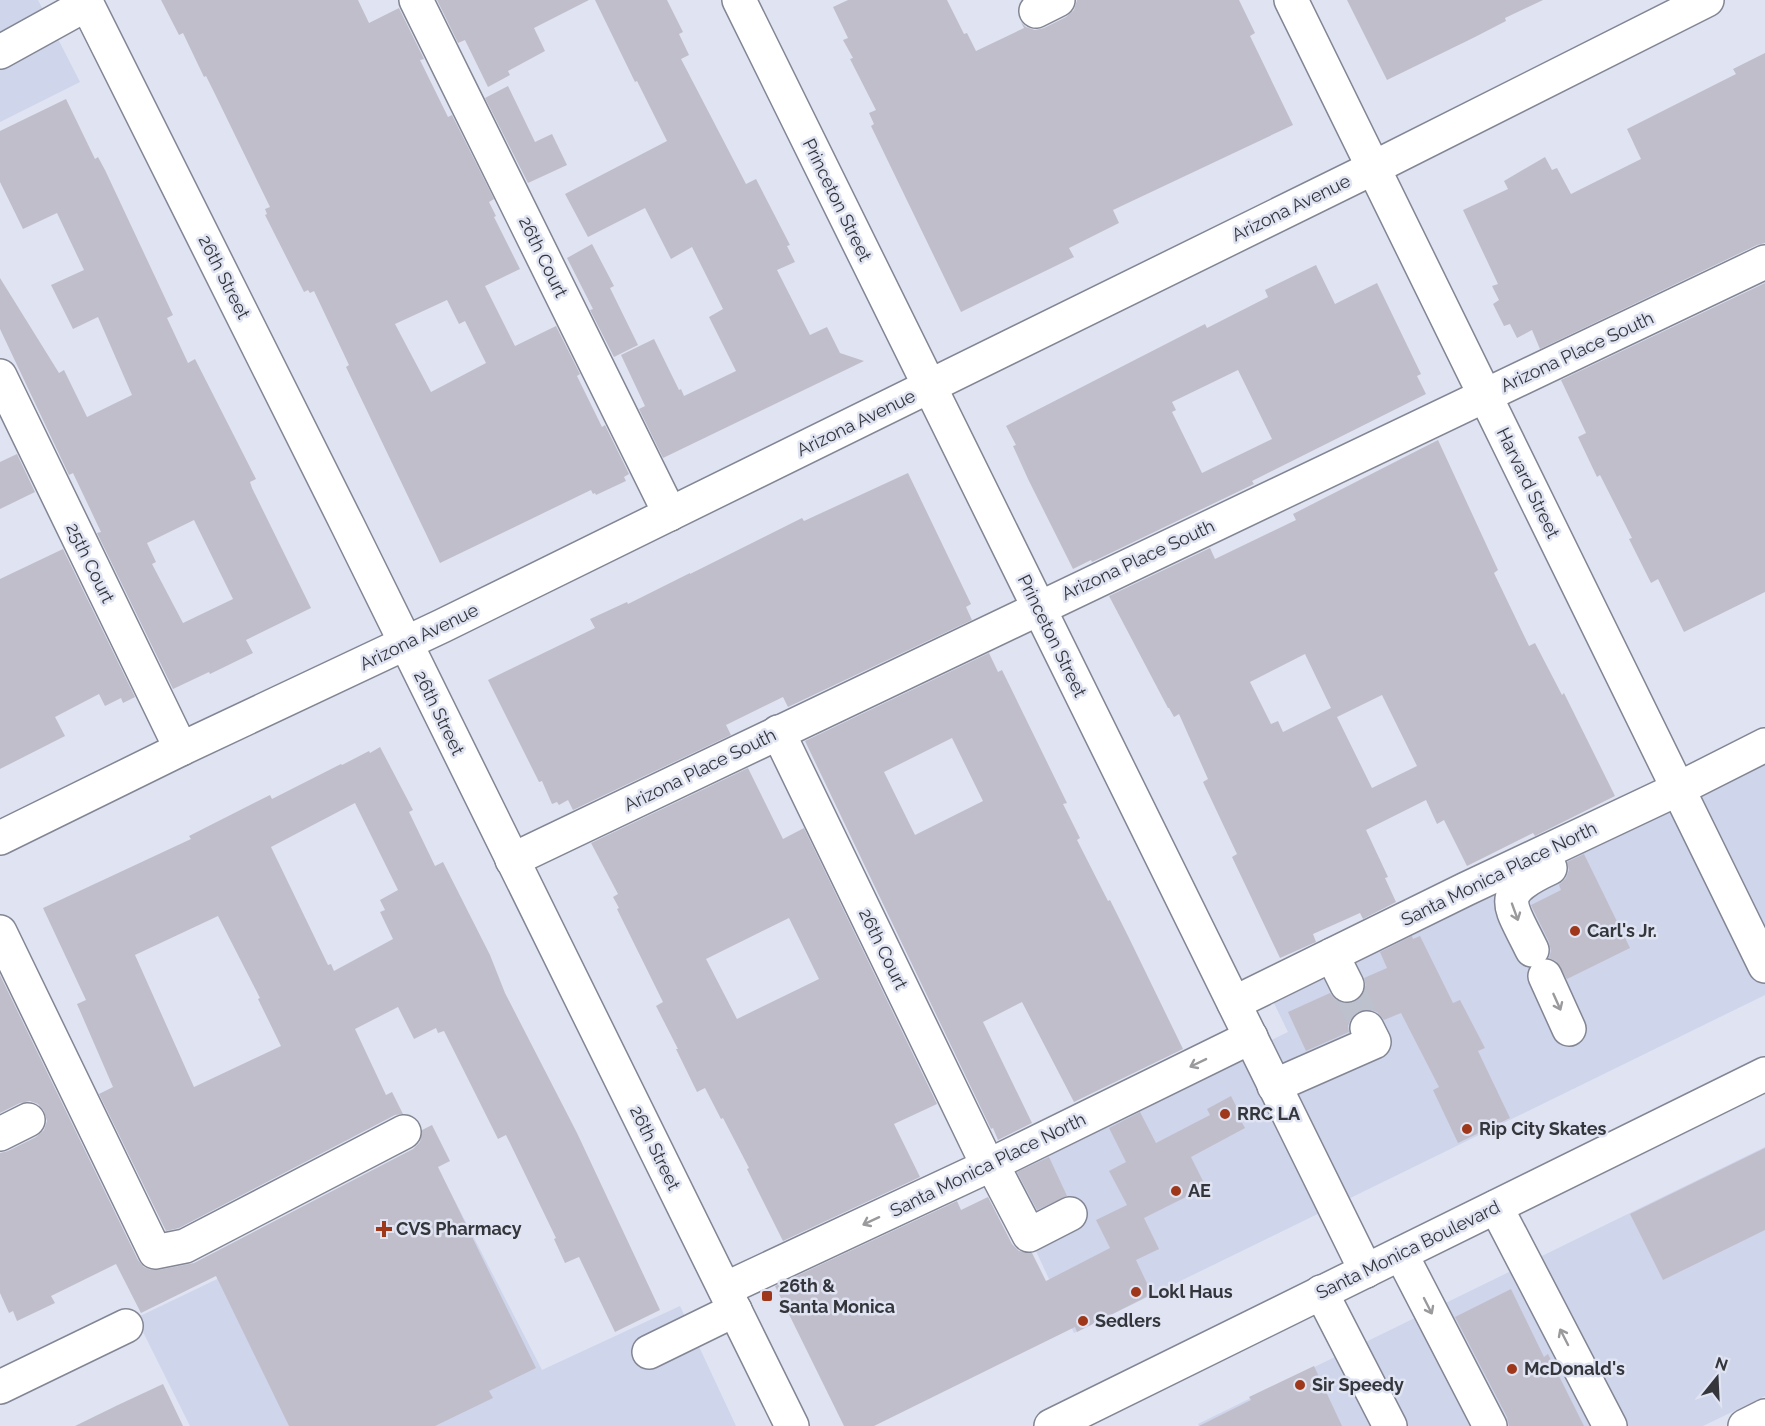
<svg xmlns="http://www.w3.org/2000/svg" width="1765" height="1426" font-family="Raleway,sans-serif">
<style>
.built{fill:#cfd5ea}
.building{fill:#c1becc;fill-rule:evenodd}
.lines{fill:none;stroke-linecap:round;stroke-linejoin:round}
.minor-tunnel{stroke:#bdc0cd;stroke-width:33;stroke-dasharray:33 16;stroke-linecap:butt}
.minor-casing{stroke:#828694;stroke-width:36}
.major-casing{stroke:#828694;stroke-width:36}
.minor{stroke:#fff;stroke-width:33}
.major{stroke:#fff;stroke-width:33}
.oneway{stroke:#9a9a9d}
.poi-dot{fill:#9f381a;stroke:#dfe3f2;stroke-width:2}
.labels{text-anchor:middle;stroke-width:5;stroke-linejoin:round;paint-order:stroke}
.street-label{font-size:18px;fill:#34363b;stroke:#dfe3f2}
.poi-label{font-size:18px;font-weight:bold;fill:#34363b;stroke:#dfe3f2;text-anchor:start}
</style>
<rect width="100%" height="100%" fill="#dfe3f2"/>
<g class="built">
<path d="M0 0H38L80 82 0 122Z"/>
<path d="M1765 755V995L1074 1333 999 1171 1288 1032 1271 997Z"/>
<path d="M1765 1147V1396L1703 1426H1199L1198 1424Z"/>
<path d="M440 1172 542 1370 680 1306 736 1426H190L136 1318Z"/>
</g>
<g class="building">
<path d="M161 0H358L369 23 399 8 424 59 420 60 448 117 452 115 494 199 489 202 496 216 494 217 520 269 485 286 515 346 556 326 580 374 577 376 602 427 605 425 629 474 624 477 626 481 596 495 595 493 593 494 591 490 440 563 346 367 349 365 314 291 310 293 308 290 304 292 265 215 267 214 265 209 270 207 215 94 206 76 204 77 183 33 179 35ZM447 300 459 324 465 321 486 363 431 392 395 324Z"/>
<path d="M437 0H589L534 28 545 51 508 71 510 75 488 87 465 40 458 43Z"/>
<path d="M595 0H667L683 32 679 34 689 55 681 59 746 184 756 179 790 245 787 246 795 262 777 270 810 335 827 327 840 353 864 361 663 458 639 409 645 406 621 355 654 339 679 390 681 389 684 396 736 371 709 317 723 309 692 247 671 259 645 208 588 237 565 194 667 141 637 81 635 82Z"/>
<path d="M848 0H947L964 34 967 33 976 51 1024 28 1021 22 1026 27 1035 30 1044 28 1066 17 1074 10 1077 0H1239L1255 33 1250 36 1293 125 1113 210 1119 223 1069 248 1074 257 961 312 871 126 874 124 869 113 876 110 850 59 853 58 843 40 848 38 833 7Z"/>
<path d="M1347 0H1543L1505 18 1506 21 1473 38 1387 80Z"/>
<path d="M1765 53V243L1757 245 1540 349 1532 330 1517 338 1510 324 1504 326 1493 304 1499 300 1492 286 1498 284 1463 210 1508 189 1504 181 1545 157 1552 170 1557 168 1571 194 1641 159 1627 129 1736 74 1733 69Z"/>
<path d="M508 86 535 142 552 134 567 165 528 183 485 98Z"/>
<path d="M66 99 95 159 98 157 105 170 173 315 167 318 188 363 195 359 256 479 250 482 252 488 311 608 246 640 253 653 210 674 209 672 173 689 97 533 101 532 73 473 69 475 0 329V278L59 373 64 370 87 417 132 395 98 317 73 329 51 285 84 270 57 213 23 229 0 182V131ZM194 520 233 599 183 623 152 564 156 562 147 543Z"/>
<path d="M592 244 614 286 610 288 638 345 614 357 590 310 593 309 567 258Z"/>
<path d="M1316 265 1335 304 1377 283 1421 374 1417 376 1426 394 1252 481 1254 484 1092 562 1091 560 1073 569 1028 479 1013 446 1016 445 1006 426 1205 324 1207 328 1268 297 1265 290ZM1238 370 1272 439 1202 473 1172 412 1176 410 1172 402Z"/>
<path d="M1765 283V592L1684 632 1658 579 1651 583 1629 539 1632 538 1600 475 1597 477 1578 437 1586 433 1561 380Z"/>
<path d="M1438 440 1498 570 1494 573 1529 646 1535 643 1562 695 1564 693 1615 796 1535 836 1533 833 1467 866 1444 820 1437 824 1426 800 1366 830 1388 877 1385 878 1396 902 1363 919 1360 913 1313 934 1316 942 1280 958 1232 857 1237 854 1203 782 1208 779 1179 714 1174 717 1169 708H1168L1109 596 1210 548 1215 559 1296 520 1293 514ZM1305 654 1331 708 1283 732 1278 721 1271 724 1250 682ZM1382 695 1417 766 1372 788 1337 717Z"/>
<path d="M17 454 35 492 0 509V462Z"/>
<path d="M908 473 971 604 966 607 972 620 788 707 783 697 726 725 731 735 573 810 568 800 559 805 557 802 552 804 542 781 539 782 488 680 595 628 590 619 627 602 628 604 690 573V574L802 518 804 521Z"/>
<path d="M63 549 135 697 123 703 121 698 105 706 99 694 55 717 65 736 0 769V579Z"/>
<path d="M989 653 998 672 1002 670 1067 803 1063 804 1080 838 1077 840 1108 901 1110 900 1129 938 1183 1049 1074 1102 1022 1002 983 1022 1032 1123 998 1140 993 1128 991 1129 805 741ZM952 738 983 801 915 835 884 772Z"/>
<path d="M380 747 413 810 409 812 435 866 443 862 490 955 505 993 577 1133 660 1310 615 1332 579 1257 565 1263 554 1239 556 1238 506 1135 498 1139 444 1031 438 1033 436 1028 414 1039 398 1007 355 1029 386 1095 392 1092 403 1114 395 1115 179 1228 166 1231 99 1094 113 1087 77 1004 86 1000 43 908 191 839 189 836 270 795 272 799 341 764 342 765 369 751 370 753ZM355 803 398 890 380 900 385 910 380 912 393 939 334 971 331 964 328 965 271 847ZM218 916 260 998 258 999 281 1046 194 1087 135 955Z"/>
<path d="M748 768 783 839 804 828 937 1104 894 1124 920 1177 783 1241 747 1169 749 1168 723 1118 721 1119 705 1088 697 1092 676 1049H678L656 1006 663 1002 617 909 619 908 613 897 618 894 591 843ZM789 918 819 979 737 1019 706 959Z"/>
<path d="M1584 854 1630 948 1567 979 1556 961 1549 958 1551 951 1549 942 1531 905 1561 890 1559 885 1566 878 1569 870 1567 862Z"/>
<path d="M1412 936 1413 939 1420 936 1453 1003 1460 1000 1485 1048 1478 1051 1510 1118 1458 1143 1433 1090 1439 1087 1401 1013 1384 1020 1377 1012 1368 1009 1359 1011 1351 1018 1348 1026 1349 1032 1306 1051 1288 1012 1330 993 1336 1000 1345 1004 1356 1001 1363 995 1366 987 1364 978 1387 968 1380 952Z"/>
<path d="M0 975 138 1260 144 1267 151 1270H158L194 1263 413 1149 420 1142 422 1130 432 1125 450 1161 438 1167 536 1368 489 1391 493 1398 435 1426H289L216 1276 141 1313 116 1264 51 1296 55 1303 17 1321 13 1311 9 1313 0 1293V1153L8 1151 36 1137 44 1130 47 1121 44 1111 38 1104 30 1101 20 1103 0 1113Z"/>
<path d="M1231 1096 1243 1120 1241 1121 1245 1128 1191 1157 1206 1187 1144 1218 1159 1249 1136 1260 1152 1294 1077 1332 1075 1327 874 1426H844L775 1286 957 1201 961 1210 988 1197 1012 1244 1019 1251 1032 1253 1046 1281 1110 1248 1096 1220 1127 1205 1109 1171 1126 1162 1109 1128 1140 1112 1156 1143 1210 1115 1207 1109Z"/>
<path d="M1765 1148V1230L1663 1280 1630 1214Z"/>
<path d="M1049 1157 1067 1196 1037 1210 1017 1172Z"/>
<path d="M1511 1289 1544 1357 1548 1354 1584 1426H1509L1507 1417 1455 1317Z"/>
<path d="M1314 1366 1342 1426H1199L1251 1400 1249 1397Z"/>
<path d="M163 1384 183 1426H75L118 1405Z"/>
</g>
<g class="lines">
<path class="minor-tunnel" d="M1347 985 1367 1028"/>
<defs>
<g id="minor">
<path d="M416 0 670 514"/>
<path d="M739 0 1366 1271"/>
<path d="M1291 0 1765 966"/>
<path d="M1036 11 1058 0"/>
<path d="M0 52 87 4"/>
<path d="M0 376 181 749"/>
<path d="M778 732 988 1166 995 1170 1029 1235 1070 1214"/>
<path d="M0 838 181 749 442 626 1373 168 1707 0"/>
<path d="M512 860 1765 262"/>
<path d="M0 932 155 1252 185 1246 404 1132"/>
<path d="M1532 950C1510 904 1494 894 1550 868"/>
<path d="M1332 955 1347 985"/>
<path d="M1545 976 1569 1029"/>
<path d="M1234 1003 1466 889 1678 789 1765 745"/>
<path d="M1274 1086 1374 1042 1367 1028"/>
<path d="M0 1134 28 1120"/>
<path d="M1496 1207 1610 1426"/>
<path d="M1401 1254 1490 1426"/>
<path d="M725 1289 988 1166 1251 1037"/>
<path d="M1321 1292 1390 1426"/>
<path d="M649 1352 735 1310"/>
<path d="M0 1387 126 1326"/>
<path d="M1745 1426 1765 1416"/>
</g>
<g id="major">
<path d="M85 0 348 526 792 1426"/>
<path d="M1051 1426 1765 1074"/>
</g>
</defs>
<use href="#minor" class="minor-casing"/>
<use href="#major" class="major-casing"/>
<use href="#minor" class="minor"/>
<use href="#major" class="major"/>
</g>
<defs><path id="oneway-shaft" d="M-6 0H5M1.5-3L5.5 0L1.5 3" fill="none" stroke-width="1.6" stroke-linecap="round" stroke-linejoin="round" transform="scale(1.5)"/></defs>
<g class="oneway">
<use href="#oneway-shaft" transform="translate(1515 912) rotate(70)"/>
<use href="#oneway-shaft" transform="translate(1557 1002) rotate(66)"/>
<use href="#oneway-shaft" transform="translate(1198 1063) rotate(154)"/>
<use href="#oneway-shaft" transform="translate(871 1221) rotate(155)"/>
<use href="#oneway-shaft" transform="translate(1428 1306) rotate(63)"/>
<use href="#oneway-shaft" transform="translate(1564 1337) rotate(-117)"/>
</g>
<g class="poi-dot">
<circle cx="1575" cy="931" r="6"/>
<circle cx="1225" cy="1114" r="6"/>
<circle cx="1467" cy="1129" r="6"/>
<circle cx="1176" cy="1191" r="6"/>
<path d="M381 1220h6v6h6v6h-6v6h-6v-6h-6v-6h6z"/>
<circle cx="1136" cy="1292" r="6"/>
<rect x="761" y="1290" width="12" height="12" rx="3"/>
<circle cx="1083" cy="1321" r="6"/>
<circle cx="1512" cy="1369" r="6"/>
<circle cx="1300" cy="1385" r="6"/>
</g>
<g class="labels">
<g class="street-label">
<text transform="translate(837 200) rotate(64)" y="6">Princeton Street</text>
<text transform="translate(1291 208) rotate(-26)" y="6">Arizona Avenue</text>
<text transform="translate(543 257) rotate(64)" y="6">26th Court</text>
<text transform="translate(224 277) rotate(63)" y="6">26th Street</text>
<text transform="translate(1577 352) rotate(-25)" y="6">Arizona Place South</text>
<text transform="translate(856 423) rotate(-26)" y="6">Arizona Avenue</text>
<text transform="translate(1528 483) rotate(64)" y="6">Harvard Street</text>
<text transform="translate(1138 560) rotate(-25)" y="6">Arizona Place South</text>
<text transform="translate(90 563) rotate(64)" y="6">25th Court</text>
<text transform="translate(1052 636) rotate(64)" y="6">Princeton Street</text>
<text transform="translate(419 637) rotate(-26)" y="6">Arizona Avenue</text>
<text transform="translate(439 713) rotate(64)" y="6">26th Street</text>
<text transform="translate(700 770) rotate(-26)" y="6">Arizona Place South</text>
<text transform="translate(1499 874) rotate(-26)" y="6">Santa Monica Place North</text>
<text transform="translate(883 949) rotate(64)" y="6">26th Court</text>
<text transform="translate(655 1148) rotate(64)" y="6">26th Street</text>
<text transform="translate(988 1165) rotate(-26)" y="6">Santa Monica Place North</text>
<text transform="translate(1408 1250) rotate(-26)" y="6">Santa Monica Boulevard</text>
</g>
<g class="poi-label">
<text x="1587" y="937">Carl's Jr.</text>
<text x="1237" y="1120">RRC LA</text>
<text x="1479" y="1135">Rip City Skates</text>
<text x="1188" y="1197">AE</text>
<text x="396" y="1235">CVS Pharmacy</text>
<text x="779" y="1292">26th &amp;<tspan x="779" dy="21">Santa Monica</tspan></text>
<text x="1148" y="1298">Lokl Haus</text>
<text x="1095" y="1327">Sedlers</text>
<text x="1524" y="1375">McDonald's</text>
<text x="1312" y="1391">Sir Speedy</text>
</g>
</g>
<g transform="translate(1717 1378) rotate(18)" stroke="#dfe3f2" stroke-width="4.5" paint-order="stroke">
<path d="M0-4.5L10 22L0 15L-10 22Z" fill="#34363b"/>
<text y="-9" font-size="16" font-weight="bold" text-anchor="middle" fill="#34363b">N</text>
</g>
</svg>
